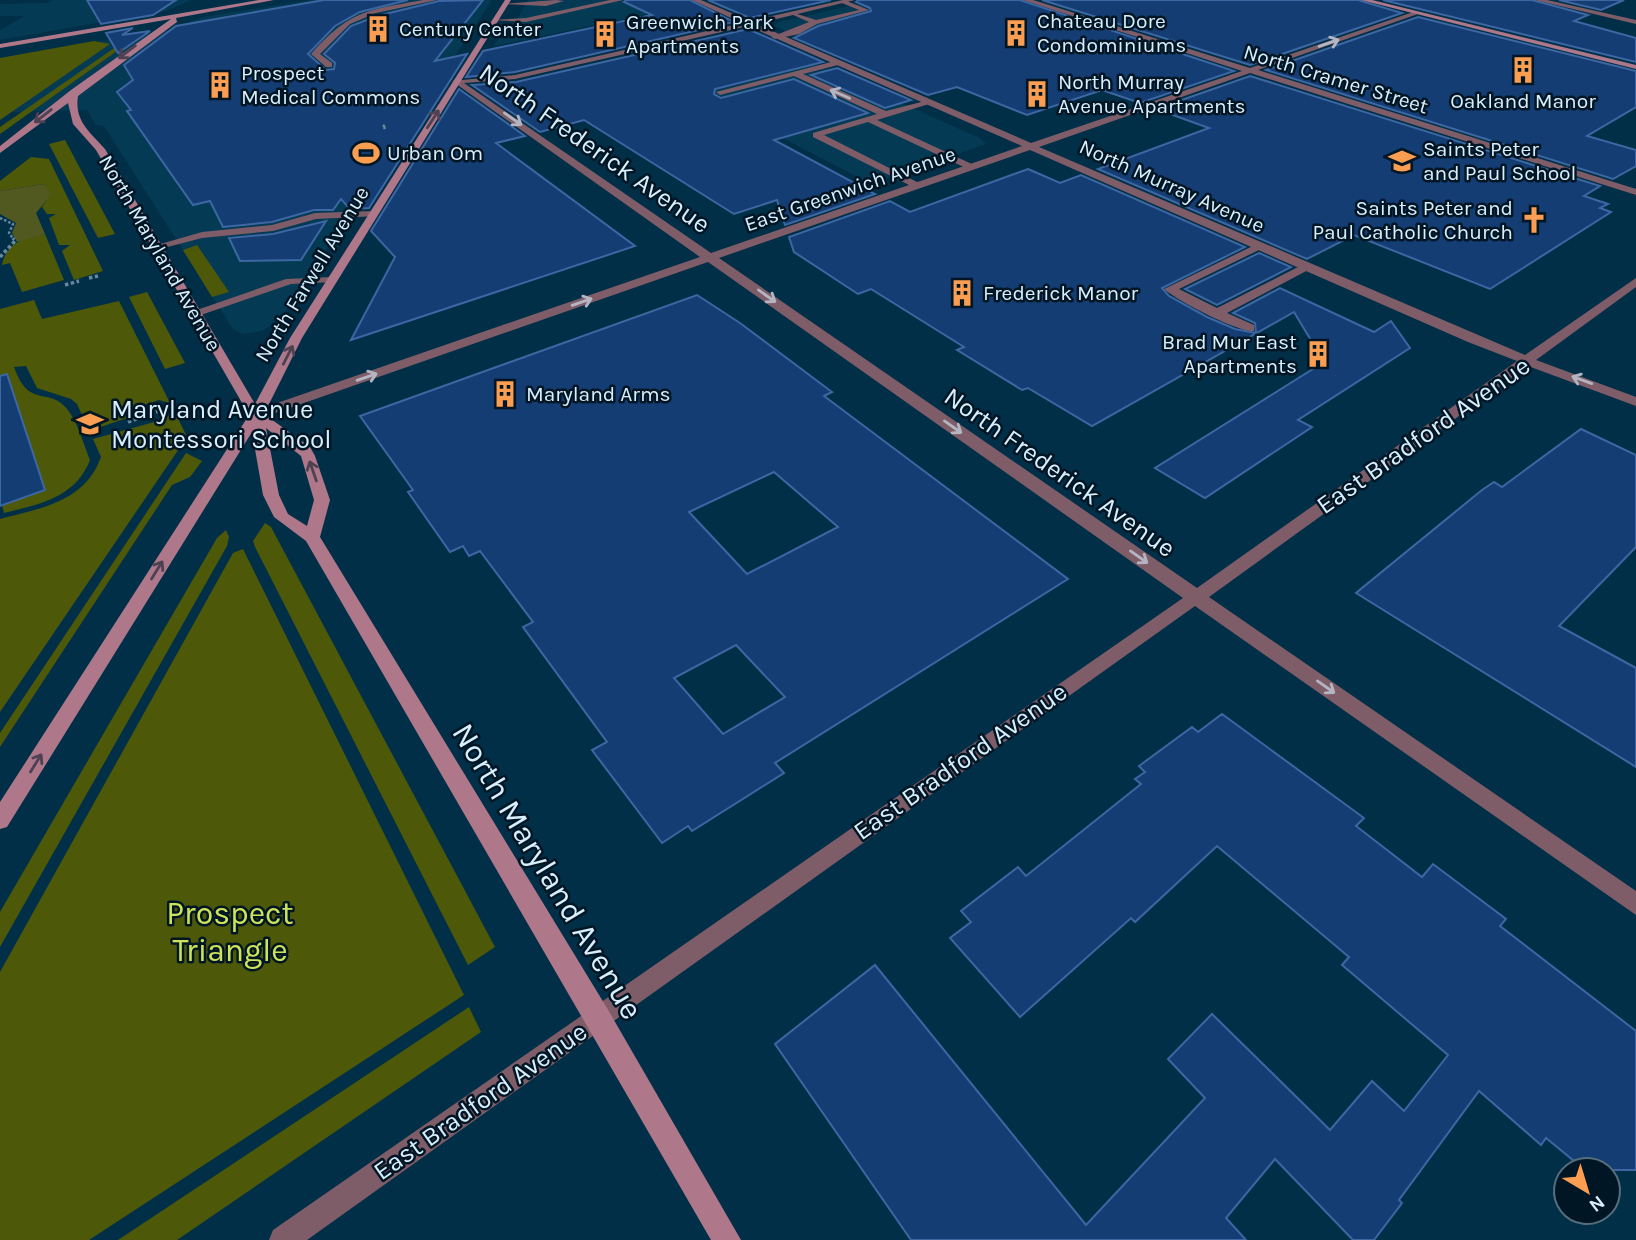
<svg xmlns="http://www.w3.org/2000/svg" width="1636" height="1240" font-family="Karla,sans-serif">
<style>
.built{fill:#043a54}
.green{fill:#4e5809}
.forest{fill:#515921}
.building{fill:#143d74;stroke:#3d67a2;stroke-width:2;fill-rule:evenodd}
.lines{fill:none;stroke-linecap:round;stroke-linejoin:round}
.path-far1{stroke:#66899d;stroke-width:2.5;stroke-dasharray:2.5 2;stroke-linecap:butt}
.path{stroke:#66899d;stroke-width:3.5;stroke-dasharray:3.5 2.5;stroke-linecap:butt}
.lane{fill:#7f5d68;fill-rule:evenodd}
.street{fill:#7f5d68;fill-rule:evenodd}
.secondary{fill:#ae788a;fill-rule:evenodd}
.oneway{stroke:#b4b5c2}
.oneway2{stroke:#4e4252}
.labels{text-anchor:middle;stroke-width:5;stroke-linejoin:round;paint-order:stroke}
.far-poi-label{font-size:21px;fill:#d8effe;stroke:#001624;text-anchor:start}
.far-street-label{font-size:21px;fill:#d8effe;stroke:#001624}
.street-label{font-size:26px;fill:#d8effe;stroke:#001624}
.poi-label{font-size:26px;fill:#d8effe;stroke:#001624;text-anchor:start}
.near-street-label{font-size:32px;fill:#d8effe;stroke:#001624}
.near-park-label{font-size:32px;fill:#cee359;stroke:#001624}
</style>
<rect width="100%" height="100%" fill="#012f47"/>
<g class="built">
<path d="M53 0H192L166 11 0 40V30L24 16H0V4L48 3Z"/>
<path d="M311 0H492L280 320 262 331 242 334 233 329 104 126 96 125 87 110 11 112 0 120V58L182 28 191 21 207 16Z"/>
<path d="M528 0H664L692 5 494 46 498 39 507 37Z"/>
<path d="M866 2 900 14 801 38 774 26 779 22Z"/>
<path d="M748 35 980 138 986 144 871 184 629 58Z"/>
</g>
<g class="green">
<path d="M94 41 110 44 0 120V58Z"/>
<path d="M131 41 0 134V127L123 42Z"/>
<path d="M65 140 115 234 98 238 49 144Z"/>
<path d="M31 157 49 159 103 271 74 280 62 251 70 245H59L49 218 56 214H47L42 207 50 195 44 184 0 191V181Z"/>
<path d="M45 234 64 280 22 292 10 263 2 265C6 243 25 237 45 234Z"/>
<path d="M197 245 229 292 212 297 183 250Z"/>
<path d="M147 292 185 363 165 369 129 297Z"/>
<path d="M34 300 42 319 119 301 170 403 159 400 125 411 127 418 89 431 77 404 71 399 37 388 26 366 14 367C29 410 49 386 67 409 78 422 83 444 90 460 75 498 40 504 4 513L2 505 45 490 12 388 0 392V309Z"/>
<path d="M174 410 187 437 0 712V519C41 508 85 502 101 457L93 439 165 419Z"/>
<path d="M186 453 202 461 190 477 172 485 0 747V733Z"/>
<path d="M265 523 271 527 495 947 468 965 255 547 253 541Z"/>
<path d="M226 530 229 537 227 546 0 947V912L217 538Z"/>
<path d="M243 549 464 995 89 1240H0V972L233 553Z"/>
<path d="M469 1007 481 1032 177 1240H118Z"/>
</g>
<path class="forest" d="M44 184 51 195 36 213 45 234 17 242 12 233 16 223 0 214V191Z"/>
<g class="building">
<path d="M87 0H176L153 15 101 24Z"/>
<path d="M324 0H408L360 12 335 26 308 54 326 70 334 69 335 63 324 54 351 26 377 16 439 1 483 0 435 61 467 54 369 208 350 209 341 199 333 210H314L272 222 223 227 210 201 193 205 127 111 131 110 117 92 133 80 124 65 176 26Z"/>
<path d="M626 0H690L734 22 515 72 466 77 483 51 652 15 624 2Z"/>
<path d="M708 0H831L750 18Z"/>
<path d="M858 0H1020L1234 71 1140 103 1102 90 1027 115 957 87 928 95 794 38 818 26 871 11 870 8 856 2Z"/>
<path d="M1042 0H1358L1402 13 1250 65Z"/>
<path d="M1383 0H1532L1588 15 1574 21 1636 38V62Z"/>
<path d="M1559 0H1624L1601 10Z"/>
<path d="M1418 17 1636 71V107L1587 136 1636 150V166L1613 179 1266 70Z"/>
<path d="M133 28 122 35 150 31 118 53 106 33Z"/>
<path d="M748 29 823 62 715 89 714 94 721 98 794 79 868 113 774 140 875 194 785 225 777 200 734 214 584 120 540 132 472 85 516 82Z"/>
<path d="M837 68 911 100 885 108 811 75Z"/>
<path d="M1250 76 1600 186 1584 196 1608 204 1600 208 1611 212 1490 289 1354 235 1307 259 1098 169 1209 128 1156 109Z"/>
<path d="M459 89 525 136 496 143 635 246 351 340 395 257 371 231Z"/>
<path d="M1028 169 1060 183 1081 175 1245 247 1162 288 1169 296 1207 317 1235 329 1256 333 1255 323 1233 313 1280 288 1374 332 1391 321 1410 348 1298 420 1312 427 1205 498 1155 468 1324 362 1294 312 1092 426 1028 388 1022 390 957 350 964 347 871 289 858 294 794 252 789 237 890 201 910 212Z"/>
<path d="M326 221 301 260 240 261 229 238 273 234Z"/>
<path d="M1259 253 1291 267 1217 305 1185 289Z"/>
<path d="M697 295 740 323 832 392 824 396 1068 579 775 763 784 773 692 831 688 826 662 843 592 750 607 742 523 627 533 622 480 551 469 556 463 546 450 552 408 492 413 490 360 416ZM774 472 838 527 747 574 689 512ZM736 645 785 697 723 734 674 678Z"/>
<path d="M7 374 45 490 0 506V376Z"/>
<path d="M1581 429 1636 455V547L1559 626 1636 668V767L1356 593 1482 490 1494 482 1502 487Z"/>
<path d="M1222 714 1364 818 1356 826 1422 877 1433 864 1506 919 1500 926 1636 1031V1170H1585L1546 1138 1541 1145 1479 1091 1399 1200 1402 1203 1374 1240H1353L1275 1159 1226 1218 1246 1240H911L775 1044 875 965 1086 1225 1205 1098 1168 1059 1212 1014 1330 1130 1372 1081 1404 1111 1448 1055 1342 965 1349 957 1217 846 1135 922 1131 918 1020 1017 950 938 971 922 961 911 1018 867 1026 876 1141 784 1135 779 1145 772 1139 766 1192 727 1198 732Z"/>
</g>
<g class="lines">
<g class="path-far1">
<path d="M383 125 386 128H383"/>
<path d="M0 218 13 224 9 233 14 240"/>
</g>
<g class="path">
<path d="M0 257 15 241 13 238"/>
<path d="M89 278 98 276"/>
<path d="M65 285 79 281"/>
<path d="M156 412 172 407"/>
<path d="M128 422 145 416"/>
</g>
<g class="lane">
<path d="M423 0H437L376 13 350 24 320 54 332 63V67H326L311 54C350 10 368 10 423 0Z"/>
<path d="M556 0 564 1 546 6 502 4Z"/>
<path d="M610 0H623L526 22 491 20 526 18Z"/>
<path d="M844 0 869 10 817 24 799 34 775 39 771 37 809 22 791 14V12L816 20 859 10 842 3Z"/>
<path d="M1535 0H1547L1636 20V24Z"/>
<path d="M835 61 838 65 803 74 886 111 929 100V104L877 120 974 165V169H968L868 122 824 135 921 184 922 186 917 189 813 137V133L877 114 794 76 720 95 716 92Z"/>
<path d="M373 211 377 212V216L316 219 273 231 202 238 156 250 150 247 202 232 272 225 315 213Z"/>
<path d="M1259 243 1265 246 1263 248 1179 289 1217 308 1302 265H1310V269L1227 313 1254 325V331C1239 333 1176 300 1164 289Z"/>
<path d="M331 277 335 278V282L291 284 198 316 188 313 286 279Z"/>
</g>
<path class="street" d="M692 0H701L750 21 843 0H855L756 24 1031 143 1242 71 1023 0H1033L1250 68 1416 11 1418 14 1258 70 1636 189V195L1250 73 1039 147 1525 355 1636 278V287L1536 360 1636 397V406L1528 366 1209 597 1636 891V915L1195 606 307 1240H269L273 1230 1183 598 708 262 261 418H251V412L700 257 452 81 515 75 742 23ZM748 26 1022 146 711 253 464 83 515 79ZM1030 150 1468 342 1517 361 1197 588 719 258Z"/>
<g class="secondary">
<path d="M259 0H274L176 18 177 22 78 96C74 121 90 132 105 149L255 404 290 338 505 0H511L302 338 264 414 310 447 315 456 330 500 320 537 607 1008 741 1240H711L306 541 274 517 263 495 252 432 7 827 0 829V802L249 415 96 150 73 124 68 103 0 153V146L71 90 171 19 0 48V44ZM266 428 301 456 314 500 307 526 288 514 279 495Z"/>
<path d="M1361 0H1372L1636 65V69Z"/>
</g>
</g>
<defs><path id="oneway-shaft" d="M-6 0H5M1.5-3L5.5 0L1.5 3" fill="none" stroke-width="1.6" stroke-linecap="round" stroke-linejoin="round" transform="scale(1.75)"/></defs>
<g class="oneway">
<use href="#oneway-shaft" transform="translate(1329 43) rotate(-19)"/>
<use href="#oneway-shaft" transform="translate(840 94) rotate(-156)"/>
<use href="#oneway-shaft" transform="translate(513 119) rotate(35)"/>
<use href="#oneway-shaft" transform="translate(767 296) rotate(35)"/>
<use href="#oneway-shaft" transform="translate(582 302) rotate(-19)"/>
<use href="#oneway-shaft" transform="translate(367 377) rotate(-19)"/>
<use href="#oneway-shaft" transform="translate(1582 380) rotate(-160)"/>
<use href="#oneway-shaft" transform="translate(953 427) rotate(35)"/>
<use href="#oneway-shaft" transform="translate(1139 557) rotate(35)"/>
<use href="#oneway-shaft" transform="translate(1326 687) rotate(35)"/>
</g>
<g class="oneway2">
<use href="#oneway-shaft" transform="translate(127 52) rotate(143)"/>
<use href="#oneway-shaft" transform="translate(43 116) rotate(142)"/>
<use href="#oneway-shaft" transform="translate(433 119) rotate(-57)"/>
<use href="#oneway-shaft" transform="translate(288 355) rotate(-63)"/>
<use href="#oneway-shaft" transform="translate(313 471) rotate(-109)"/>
<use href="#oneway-shaft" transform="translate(157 570) rotate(-58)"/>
<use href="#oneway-shaft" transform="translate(36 763) rotate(-58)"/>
</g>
<defs>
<symbol id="building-bare" viewBox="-9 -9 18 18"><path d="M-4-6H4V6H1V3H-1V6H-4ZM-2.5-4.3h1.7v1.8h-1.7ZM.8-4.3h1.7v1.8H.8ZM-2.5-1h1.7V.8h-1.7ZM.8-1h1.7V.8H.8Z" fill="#fc9e52" stroke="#001624" stroke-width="2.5" paint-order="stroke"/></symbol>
<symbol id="stadium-bare" viewBox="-9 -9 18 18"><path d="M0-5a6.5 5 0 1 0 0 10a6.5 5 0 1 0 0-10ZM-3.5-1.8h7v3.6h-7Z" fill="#fc9e52" stroke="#001624" stroke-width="2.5" paint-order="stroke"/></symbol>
<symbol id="school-bare" viewBox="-9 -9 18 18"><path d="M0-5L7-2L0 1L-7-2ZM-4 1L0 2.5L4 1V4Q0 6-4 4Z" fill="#fc9e52" stroke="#001624" stroke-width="2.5" paint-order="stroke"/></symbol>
<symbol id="church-bare" viewBox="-9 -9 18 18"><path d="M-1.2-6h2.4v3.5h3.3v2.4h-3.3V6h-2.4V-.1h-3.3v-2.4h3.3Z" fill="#fc9e52" stroke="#001624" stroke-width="2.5" paint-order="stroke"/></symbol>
</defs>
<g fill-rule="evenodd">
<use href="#building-bare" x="359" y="10" width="38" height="38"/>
<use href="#building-bare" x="997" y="14" width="38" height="38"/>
<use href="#building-bare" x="586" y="15" width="38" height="38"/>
<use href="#building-bare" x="1504" y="51" width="38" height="38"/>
<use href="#building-bare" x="201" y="66" width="38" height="38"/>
<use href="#building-bare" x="1018" y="75" width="38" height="38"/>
<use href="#stadium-bare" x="347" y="134" width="38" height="38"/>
<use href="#school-bare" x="1383" y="142" width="38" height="38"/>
<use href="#church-bare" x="1515" y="201" width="38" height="38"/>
<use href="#building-bare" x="943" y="274" width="38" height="38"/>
<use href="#building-bare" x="1299" y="335" width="38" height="38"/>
<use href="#building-bare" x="486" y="375" width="38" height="38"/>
<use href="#school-bare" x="71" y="405" width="38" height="38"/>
</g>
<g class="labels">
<g class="far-poi-label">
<text x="1037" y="28">Chateau Dore<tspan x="1037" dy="24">Condominiums</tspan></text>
<text x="626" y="29">Greenwich Park<tspan x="626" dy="24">Apartments</tspan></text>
<text x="399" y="36">Century Center</text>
<text x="241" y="80">Prospect<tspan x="241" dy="24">Medical Commons</tspan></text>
<text x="1058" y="89">North Murray<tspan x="1058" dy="24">Avenue Apartments</tspan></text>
<text x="1523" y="108" text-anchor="middle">Oakland Manor</text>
<text x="1423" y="156">Saints Peter<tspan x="1423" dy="24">and Paul School</tspan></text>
<text x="387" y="160">Urban Om</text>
<text x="1513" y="215" text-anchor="end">Saints Peter and<tspan x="1513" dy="24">Paul Catholic Church</tspan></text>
<text x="983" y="300">Frederick Manor</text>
<text x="1297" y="349" text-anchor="end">Brad Mur East<tspan x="1297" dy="24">Apartments</tspan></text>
<text x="526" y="401">Maryland Arms</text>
</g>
<g class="far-street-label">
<text transform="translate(1336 79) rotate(17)" y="7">North Cramer Street</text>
<text transform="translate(1172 186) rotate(24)" y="7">North Murray Avenue</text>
<text transform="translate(850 189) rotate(-19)" y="7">East Greenwich Avenue</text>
<text transform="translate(160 253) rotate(60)" y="7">North Maryland Avenue</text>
<text transform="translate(312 274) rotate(-59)" y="7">North Farwell Avenue</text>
</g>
<g class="street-label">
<text transform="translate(595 148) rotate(35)" y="9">North Frederick Avenue</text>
<text transform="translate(1423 435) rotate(-35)" y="9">East Bradford Avenue</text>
<text transform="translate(1060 472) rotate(35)" y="9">North Frederick Avenue</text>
<text transform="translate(960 761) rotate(-35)" y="9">East Bradford Avenue</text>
<text transform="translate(480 1101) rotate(-35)" y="9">East Bradford Avenue</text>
</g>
<g class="poi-label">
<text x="111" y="418">Maryland Avenue<tspan x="111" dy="30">Montessori School</tspan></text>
</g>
<g class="near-street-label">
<text transform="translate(548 871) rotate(59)" y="11">North Maryland Avenue</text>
</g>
<g class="near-park-label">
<text x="230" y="924">Prospect<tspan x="230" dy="37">Triangle</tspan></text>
</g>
</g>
<g transform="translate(1587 1191) rotate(142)"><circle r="33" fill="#001624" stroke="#566d7b" stroke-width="2"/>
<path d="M0-5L12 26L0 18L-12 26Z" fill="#fc9e52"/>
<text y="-10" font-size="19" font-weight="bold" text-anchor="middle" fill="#d8effe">N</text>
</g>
</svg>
